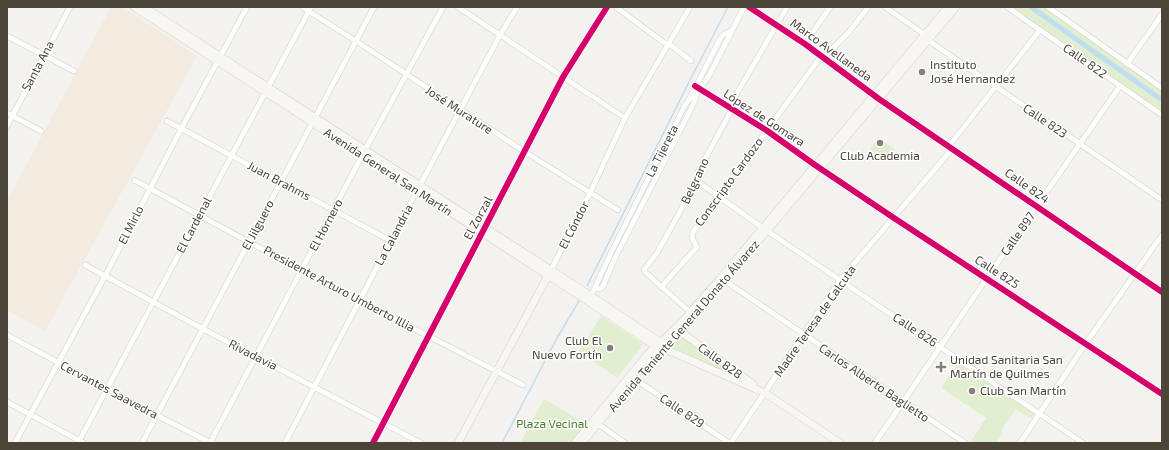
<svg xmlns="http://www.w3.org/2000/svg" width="1169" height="450" font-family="'Exo 2',sans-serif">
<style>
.commercial{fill:#f3ebdf}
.green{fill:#e1eecf}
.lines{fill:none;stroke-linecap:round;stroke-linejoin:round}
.stream{stroke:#c0ddf1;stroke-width:1.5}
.canal{stroke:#c0ddf1;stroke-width:5}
.street-casing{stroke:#d2d0cb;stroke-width:6}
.secondary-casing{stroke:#d3cfc5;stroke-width:8}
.street{stroke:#fdfdfc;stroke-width:5}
.secondary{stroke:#f7f6f1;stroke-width:7}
.cycleway-casing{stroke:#fff;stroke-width:8}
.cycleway{stroke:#d6006c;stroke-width:6}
.poi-dot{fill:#868178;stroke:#fff;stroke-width:1.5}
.labels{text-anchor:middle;stroke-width:3;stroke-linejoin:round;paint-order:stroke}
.street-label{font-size:12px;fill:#4b4439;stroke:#fff}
.poi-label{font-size:12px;fill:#4b4439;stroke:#fff;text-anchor:start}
.park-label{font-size:12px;fill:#4a7f2a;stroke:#fff}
</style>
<rect width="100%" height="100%" fill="#f4f2ee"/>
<path class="commercial" d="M111 7H123L197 56 45 331 7 310V201Z"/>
<g class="green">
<path d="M1011 7H1043L1162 90V112Z"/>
<path d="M878 137 895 149 887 162 870 149Z"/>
<path d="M601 316 642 343V346L617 378 579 351Z"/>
<path d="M684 336 736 375 734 376 671 347Z"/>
<path d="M958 363 1034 414 1031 419 1016 409 1001 431 1003 432 996 443H970L986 418 941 388Z"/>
<path d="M544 399 586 424 571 443H520Z"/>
</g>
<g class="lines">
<g class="stream">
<path d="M587 286 690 80 728 7"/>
<path d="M502 443 557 338 579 301"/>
</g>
<path class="canal" d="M1031 7 1162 100"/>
<defs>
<g id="street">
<path d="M302 7 356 41 525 152 618 210"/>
<path d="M458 7 625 118"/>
<path d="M616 7 663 42 672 46 691 61"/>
<path d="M749 7 805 44 879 99 1162 292"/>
<path d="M885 7 921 32 932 43 1162 200"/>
<path d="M1007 7 1162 115"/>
<path d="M1048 7 1162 88"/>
<path d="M7 36 74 71"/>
<path d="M805 44 830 7"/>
<path d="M823 58 849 32 868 7"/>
<path d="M1127 64 1162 14"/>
<path d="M695 86 766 130 815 165 894 218 1162 394"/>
<path d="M690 98 720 39 723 35 731 31"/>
<path d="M729 107 787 7"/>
<path d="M7 113 41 131"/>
<path d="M167 121 391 241"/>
<path d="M7 126 70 7"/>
<path d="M949 146 1040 30"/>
<path d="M134 180 301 270 523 385"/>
<path d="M697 181 767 231 1083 443"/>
<path d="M85 265 203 329 421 443"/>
<path d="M551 270 590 193 625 118 690 7"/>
<path d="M725 281 965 443"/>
<path d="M661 287 697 247 692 238 693 232 821 56"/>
<path d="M595 289H600L603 286 614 260 694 103 697 93"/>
<path d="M590 298 612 251 685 105 689 100 700 89 710 74 744 7"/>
<path d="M690 312 645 272 644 270 657 253 697 181V174L732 109"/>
<path d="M7 335 156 415 211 443"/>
<path d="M635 379 729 443"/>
<path d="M7 402 84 443"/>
<path d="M598 424 625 443"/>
<path d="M15 443 105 276 181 129 247 7"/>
<path d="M78 443 311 7"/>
<path d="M142 443 374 7"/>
<path d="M210 443 365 150 443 7"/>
<path d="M285 443 420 185 500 35 517 7"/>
<path d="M373 443 563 77 607 7"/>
<path d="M731 443 840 280 953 148"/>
<path d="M875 443 987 278 1120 86"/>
<path d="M1020 443 1086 343 1162 235"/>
</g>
<g id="secondary">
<path d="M134 7 583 298 655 346 663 348 765 393 840 443"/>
<path d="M144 7 591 296 660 342 663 348"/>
<path d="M678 328 681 332 753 384"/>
<path d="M458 443 550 272"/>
<path d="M575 443 648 354 677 327 720 279 948 7"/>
<path d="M582 443 646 364 677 337 956 7"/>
</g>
</defs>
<use href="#street" class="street-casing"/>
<use href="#secondary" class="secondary-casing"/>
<use href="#street" class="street"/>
<use href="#secondary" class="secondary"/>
<defs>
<g id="cycleway">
<path d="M749 7 805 44 879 99 1162 292"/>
<path d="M695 86 766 130 815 165 894 218 1162 394"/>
<path d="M373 443 563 77 607 7"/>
</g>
</defs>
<use href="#cycleway" class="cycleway-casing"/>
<use href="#cycleway" class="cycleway"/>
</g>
<g class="poi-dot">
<circle cx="922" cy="72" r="4"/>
<circle cx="880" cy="143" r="4"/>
<circle cx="610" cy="348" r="4"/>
<path d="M939 361h4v4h4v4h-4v4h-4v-4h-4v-4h4z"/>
<circle cx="972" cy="391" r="4"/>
</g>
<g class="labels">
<g class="street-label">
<text transform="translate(831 50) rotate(36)" y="4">Marco Avellaneda</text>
<text transform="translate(1085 61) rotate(35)" y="4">Calle 822</text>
<text transform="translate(38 66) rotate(-62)" y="4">Santa Ana</text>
<text transform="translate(459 110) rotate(33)" y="4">José Murature</text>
<text transform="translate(764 118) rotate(33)" y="4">López de Gomara</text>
<text transform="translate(1045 121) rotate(34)" y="4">Calle 823</text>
<text transform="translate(662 151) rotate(-63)" y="4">La Tijereta</text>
<text transform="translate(388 172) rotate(33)" y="4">Avenida General San Martín</text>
<text transform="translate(279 181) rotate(28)" y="4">Juan Brahms</text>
<text transform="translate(695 181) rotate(-65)" y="4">Belgrano</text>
<text transform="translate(729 182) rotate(-54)" y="4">Conscripto Cardozo</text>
<text transform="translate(1027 186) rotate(35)" y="4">Calle 824</text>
<text transform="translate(478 218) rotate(-62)" y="4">El Zorzal</text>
<text transform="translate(131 225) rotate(-63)" y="4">El Mirlo</text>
<text transform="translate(194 225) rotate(-62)" y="4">El Cardenal</text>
<text transform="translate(258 225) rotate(-62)" y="4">El Jilguero</text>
<text transform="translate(326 225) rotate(-62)" y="4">El Hornero</text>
<text transform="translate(574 225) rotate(-63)" y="4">El Cóndor</text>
<text transform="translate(1018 234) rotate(-55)" y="4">Calle 897</text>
<text transform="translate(394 235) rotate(-62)" y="4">La Calandria</text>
<text transform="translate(997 272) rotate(33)" y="4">Calle 825</text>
<text transform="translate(339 289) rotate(28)" y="4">Presidente Arturo Umberto Illia</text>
<text transform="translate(815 321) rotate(-55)" y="4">Madre Teresa de Calcuta</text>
<text transform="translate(684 326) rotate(-49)" y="4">Avenida Teniente General Donato Álvarez</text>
<text transform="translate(915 330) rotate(34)" y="4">Calle 826</text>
<text transform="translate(253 355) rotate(27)" y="4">Rivadavia</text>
<text transform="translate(720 361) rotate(36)" y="4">Calle 828</text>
<text transform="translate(874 383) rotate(34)" y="4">Carlos Alberto Baglietto</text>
<text transform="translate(109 390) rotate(28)" y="4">Cervantes Saavedra</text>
<text transform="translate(682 411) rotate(34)" y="4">Calle 829</text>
</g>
<g class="poi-label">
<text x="930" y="69">Instituto<tspan x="930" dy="14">José Hernandez</tspan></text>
<text x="880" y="160" text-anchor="middle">Club Academia</text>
<text x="602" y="345" text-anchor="end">Club El<tspan x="602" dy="14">Nuevo Fortín</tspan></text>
<text x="950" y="364">Unidad Sanitaria San<tspan x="950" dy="14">Martín de Quilmes</tspan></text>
<text x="980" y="395">Club San Martín</text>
</g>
<g class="park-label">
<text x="552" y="428">Plaza Vecinal</text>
</g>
</g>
<rect width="1169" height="450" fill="none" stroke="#4b4439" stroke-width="16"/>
</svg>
